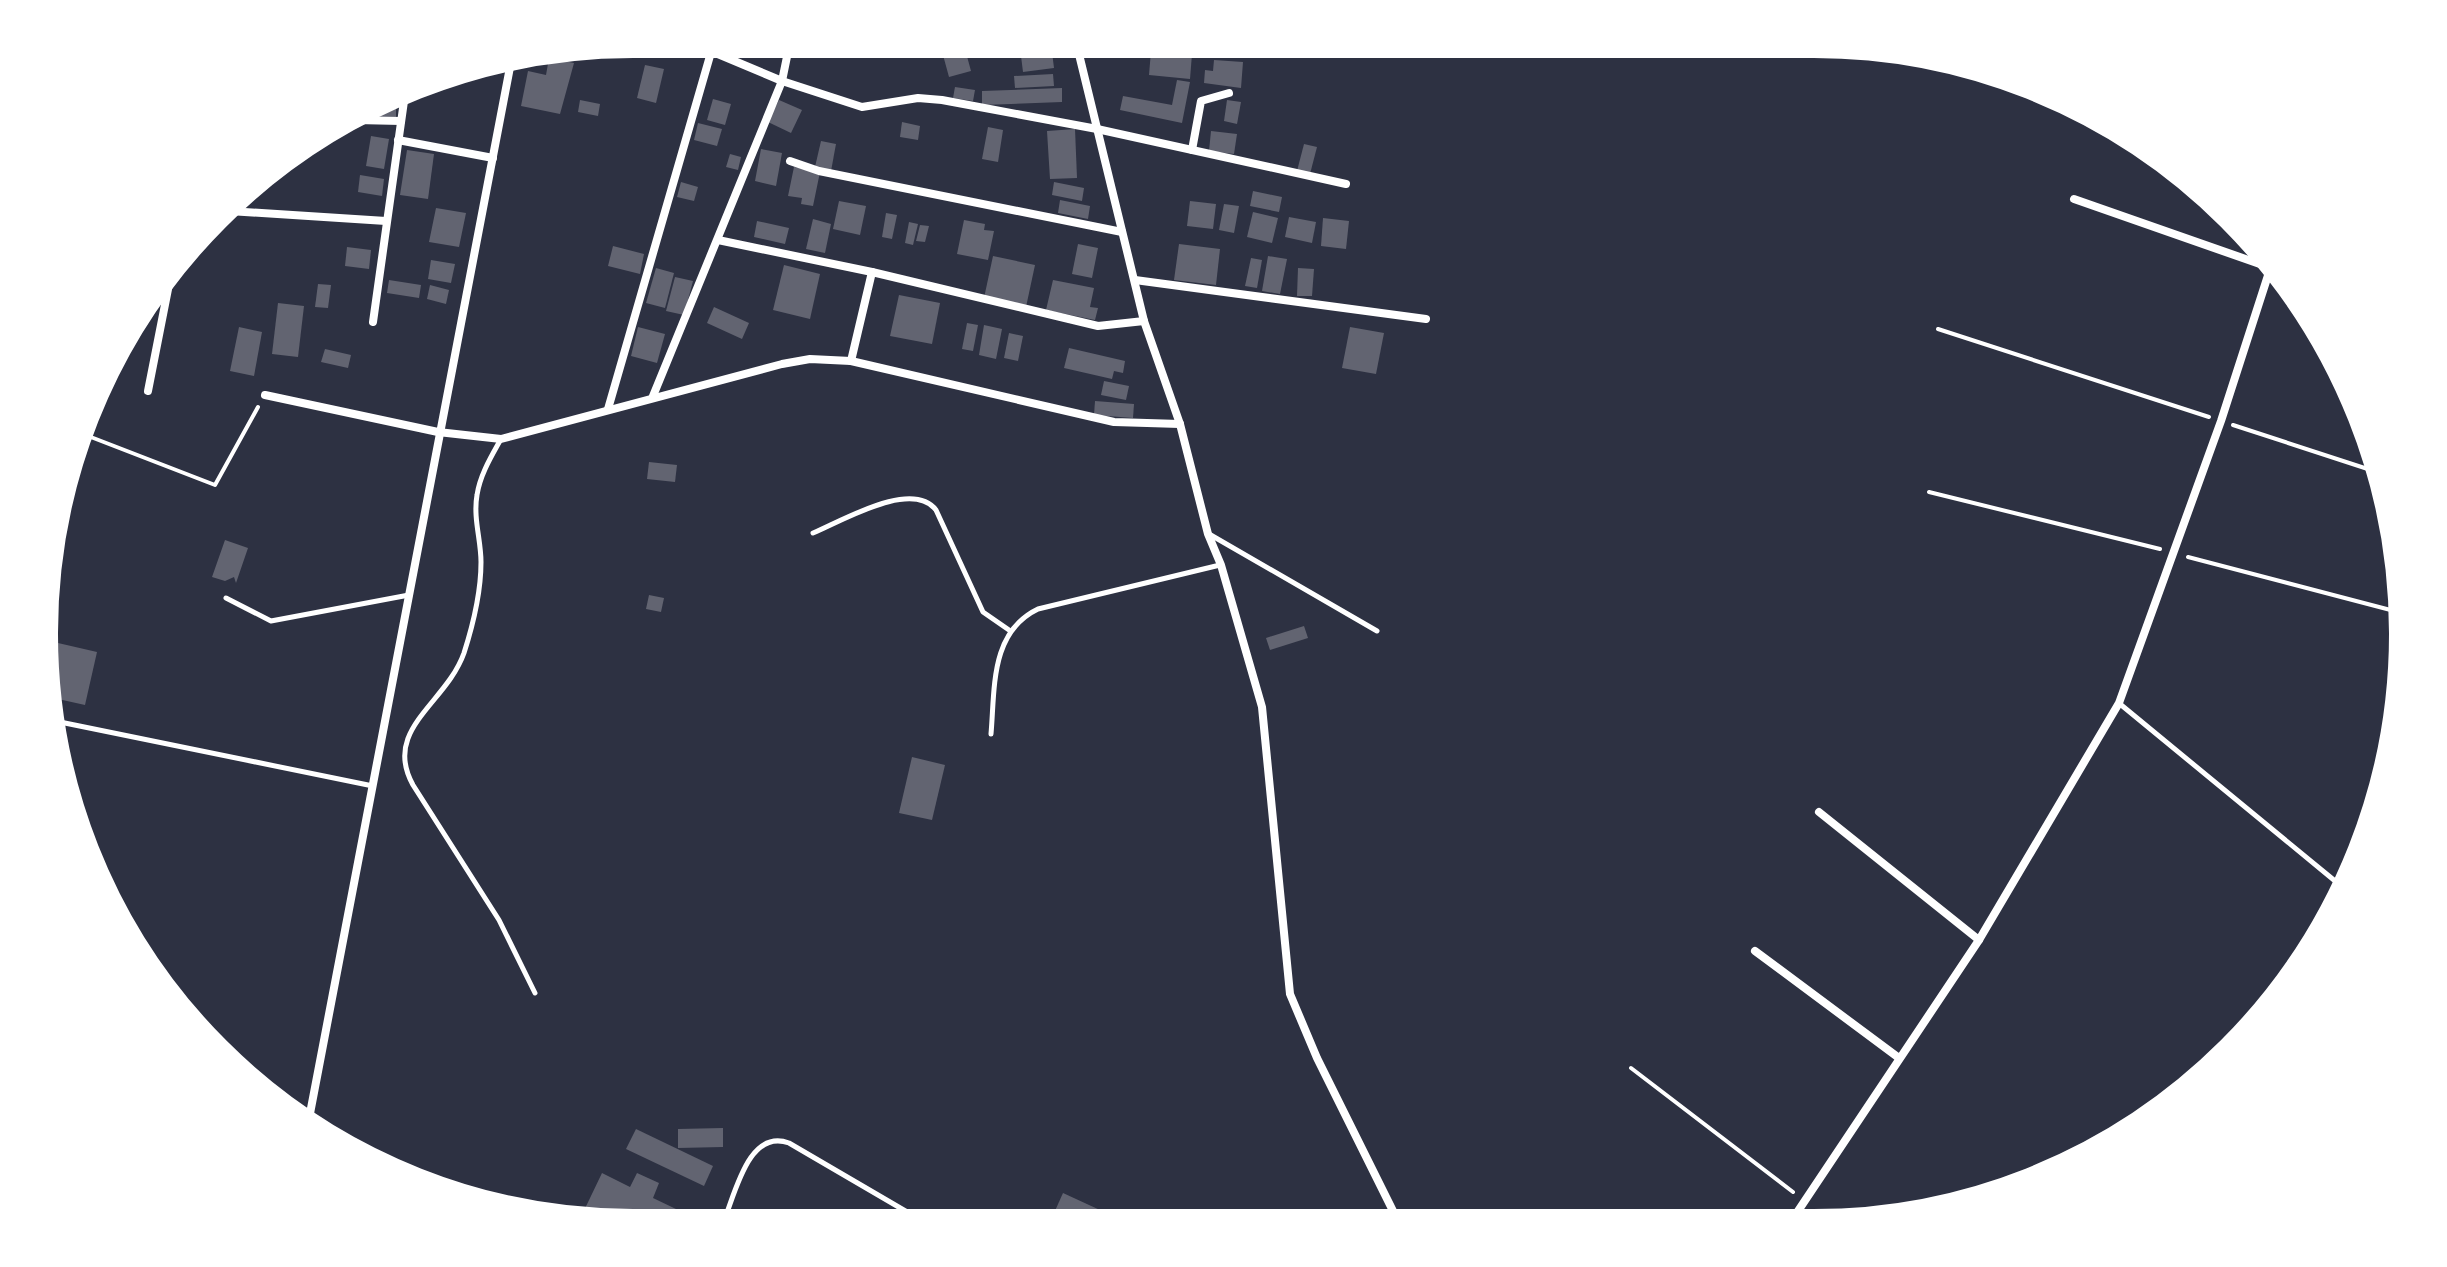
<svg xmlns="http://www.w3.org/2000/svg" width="2447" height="1267" font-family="'Crimson Pro',serif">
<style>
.building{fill:#626471}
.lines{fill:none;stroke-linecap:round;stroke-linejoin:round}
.path{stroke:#fff;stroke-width:4}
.service{stroke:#fff;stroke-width:5}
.minor{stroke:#fff;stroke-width:8}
.rim{fill:none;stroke:#fff;stroke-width:4}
</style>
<rect width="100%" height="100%" fill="#2d3142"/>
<g class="building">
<path d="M719 42H746L744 54 718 48Z"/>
<path d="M758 42H782L779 57 756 54Z"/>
<path d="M1131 43H1173V47L1132 50Z"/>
<rect x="1244" y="43" width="18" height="13"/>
<path d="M1051 44 1054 68 1023 72 1020 48Z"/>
<path d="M965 49 971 71 949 77 943 55Z"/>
<path d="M1151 51 1192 54 1190 79 1149 75Z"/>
<path d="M549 58 574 63 560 114 521 106 528 71 546 75Z"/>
<path d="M1214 60 1243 62 1241 88 1204 83 1205 70 1213 71Z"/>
<path d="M645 65 664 69 656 103 637 98Z"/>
<path d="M1053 74 1054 86 1015 88 1014 76Z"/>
<path d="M1177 80 1190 82 1182 123 1120 110 1123 96 1172 105Z"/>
<path d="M955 87 975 90 973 101 953 98Z"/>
<path d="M1062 88V102L982 105V91Z"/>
<path d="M396 99V117L369 116V113Z"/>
<path d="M713 99 731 104 725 125 707 120Z"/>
<path d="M580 100 600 104 598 116 578 112Z"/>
<path d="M779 100 802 110 791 133 768 122Z"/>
<path d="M1227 100 1241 102 1237 124 1224 121Z"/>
<path d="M902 122 920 126 918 140 900 137Z"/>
<path d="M698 123 722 129 717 146 694 140Z"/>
<path d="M988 127 1003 130 998 162 982 159Z"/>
<path d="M1075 129 1077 178 1050 179 1047 131Z"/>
<path d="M1211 131 1237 134 1234 154 1209 151Z"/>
<path d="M371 136 389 139 384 169 366 166Z"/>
<path d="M821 141 836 144 831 171 815 167Z"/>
<path d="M1304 144 1317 147 1310 174 1297 171Z"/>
<path d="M761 149 782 153 776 186 755 181Z"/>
<path d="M407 150 434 154 428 199 400 195Z"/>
<path d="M730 154 741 157 738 170 726 167Z"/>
<path d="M794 167 820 172 813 206 801 204 802 198 788 196Z"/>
<path d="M360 175 384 179 382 196 358 192Z"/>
<path d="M681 182 698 187 694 201 677 197Z"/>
<path d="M1054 182 1084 188 1082 201 1052 195Z"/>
<path d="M1253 191 1282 197 1279 212 1250 206Z"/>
<path d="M1060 200 1090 206 1088 219 1058 213Z"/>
<path d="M839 201 866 206 860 235 833 229Z"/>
<path d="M1190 201 1216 204 1213 229 1187 226Z"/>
<path d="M1224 204 1239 206 1234 233 1219 230Z"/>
<path d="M436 208 466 213 459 247 429 242Z"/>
<path d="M1253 212 1278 218 1272 243 1247 237Z"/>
<path d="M886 213 897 215 892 239 882 237Z"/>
<path d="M1289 217 1316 222 1312 243 1285 237Z"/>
<path d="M1323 218 1349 221 1346 249 1321 246Z"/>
<path d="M813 219 831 224 825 253 806 249Z"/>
<path d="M964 220 985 224 984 230 994 231 988 260 957 254Z"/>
<path d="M757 221 789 228 785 244 754 237Z"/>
<path d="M909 222 918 224 913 245 905 243Z"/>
<path d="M920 225 929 226 925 242 916 241Z"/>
<path d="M1078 244 1098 248 1092 278 1072 274Z"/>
<path d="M1179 244 1220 249 1216 285 1174 280Z"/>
<path d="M613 246 644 254 640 274 608 266Z"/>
<path d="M347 247 371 250 369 269 345 266Z"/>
<path d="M993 256 1035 265 1026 307 984 298Z"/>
<path d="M1268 256 1287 259 1280 294 1262 291Z"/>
<path d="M1251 258 1262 260 1257 288 1245 286Z"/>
<path d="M431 260 455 264 451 283 428 279Z"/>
<path d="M784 265 820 274 810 319 773 310Z"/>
<path d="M656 268 674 273 665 308 646 303Z"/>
<path d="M1298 268 1314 269 1312 296H1297Z"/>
<path d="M675 277 693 281 684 315 666 311Z"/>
<path d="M389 280 421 285 419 298 387 293Z"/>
<path d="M1053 280 1094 288 1090 307 1098 308 1095 320 1046 310Z"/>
<path d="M318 284 331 285 328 308 315 307Z"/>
<path d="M430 285 449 290 446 304 427 299Z"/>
<path d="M899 295 940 303 932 344 890 336Z"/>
<path d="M278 303 304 306 298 357 272 354Z"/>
<path d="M714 307 749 323 742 339 707 323Z"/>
<path d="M967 323 978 325 973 351 962 349Z"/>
<path d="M984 325 1002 329 996 359 979 355Z"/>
<path d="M239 327 262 332 254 376 230 371Z"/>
<path d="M638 327 665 334 657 363 631 356Z"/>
<path d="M1350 327 1384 333 1376 374 1342 368Z"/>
<path d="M1009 333 1023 336 1018 361 1004 358Z"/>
<path d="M1069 348 1125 361 1123 373 1114 371 1112 379 1064 368Z"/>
<path d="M325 349 351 355 348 368 321 362Z"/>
<path d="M1104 381 1129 386 1126 400 1101 395Z"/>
<path d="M1095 401 1134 404 1133 418 1094 415Z"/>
<path d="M649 462 677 465 675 482 647 479Z"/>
<path d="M225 540 248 548 236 583 234 577 225 581 212 577Z"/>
<path d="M649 595 664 598 661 612 646 609Z"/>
<path d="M1304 626 1308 638 1270 650 1266 638Z"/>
<path d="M58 643 97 652 85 705 49 697Z"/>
<path d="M912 757 945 765 932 820 899 813Z"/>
<path d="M723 1128V1147L678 1148V1129Z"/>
<path d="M636 1129 713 1166 704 1186 626 1149Z"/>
<path d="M602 1173 630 1187 637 1173 659 1183 653 1198 676 1209 670 1224 579 1221Z"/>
<path d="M1063 1193 1126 1222H1050Z"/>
</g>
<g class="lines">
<g class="path">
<path d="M1938 329 2209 417"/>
<path d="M2233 425 2380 473"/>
<path d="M83 434 215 485 258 407"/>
<path d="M1929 492 2160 549"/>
<path d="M2188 557 2402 613"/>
<path d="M1631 1068 1793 1192"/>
</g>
<g class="service">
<path d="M501 439C491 457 480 475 477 495 473 518 481 540 481 562 481 592 473 625 464 653 446 704 382 729 413 785L499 920 535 993"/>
<path d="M813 533C842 521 912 479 936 510L983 612 1009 630"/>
<path d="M1209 534 1377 631"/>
<path d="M226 598 271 621 409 595"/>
<path d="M2120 704 2346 890"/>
<path d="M55 721 373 786"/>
<path d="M991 734C995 688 990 632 1038 609L1220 565"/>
<path d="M723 1223C735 1195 748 1128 789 1143L926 1223"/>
</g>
<g class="minor">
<path d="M1076 42 1144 321 1180 424 1208 534 1221 565 1262 707 1290 994 1317 1058 1398 1221"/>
<path d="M713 52 782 81 862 107 918 98 942 100 1097 129 1346 184"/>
<path d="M356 120 401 121"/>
<path d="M398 140 493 158"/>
<path d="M1192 150 1201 101 1229 93"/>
<path d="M790 161 819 171 1122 232"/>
<path d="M2074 199 2277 270"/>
<path d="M229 211 386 221"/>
<path d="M718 240 872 272 1098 326 1144 321"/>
<path d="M872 272 851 361 1114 422 1180 424"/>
<path d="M1135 280 1426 319"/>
<path d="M373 322 405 94"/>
<path d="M148 391 171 274"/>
<path d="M265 395 438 432 501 439 782 364 810 359 851 361"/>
<path d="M653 396 782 81 790 42"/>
<path d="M608 409 714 42"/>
<path d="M1819 812 1979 940"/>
<path d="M1755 951 1899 1058"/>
<path d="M308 1124 511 62"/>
<path d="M1792 1220 1979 940 2119 703 2221 421 2272 263"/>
</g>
</g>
<path d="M0 0H2447V1267H0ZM633 56H1814A577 577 0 0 1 2391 633V634A577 577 0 0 1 1814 1211H633A577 577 0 0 1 56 634V633A577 577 0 0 1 633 56Z" fill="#fff" fill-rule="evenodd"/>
<path class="rim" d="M633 56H1814A577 577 0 0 1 2391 633V634A577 577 0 0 1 1814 1211H633A577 577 0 0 1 56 634V633A577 577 0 0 1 633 56Z"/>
</svg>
